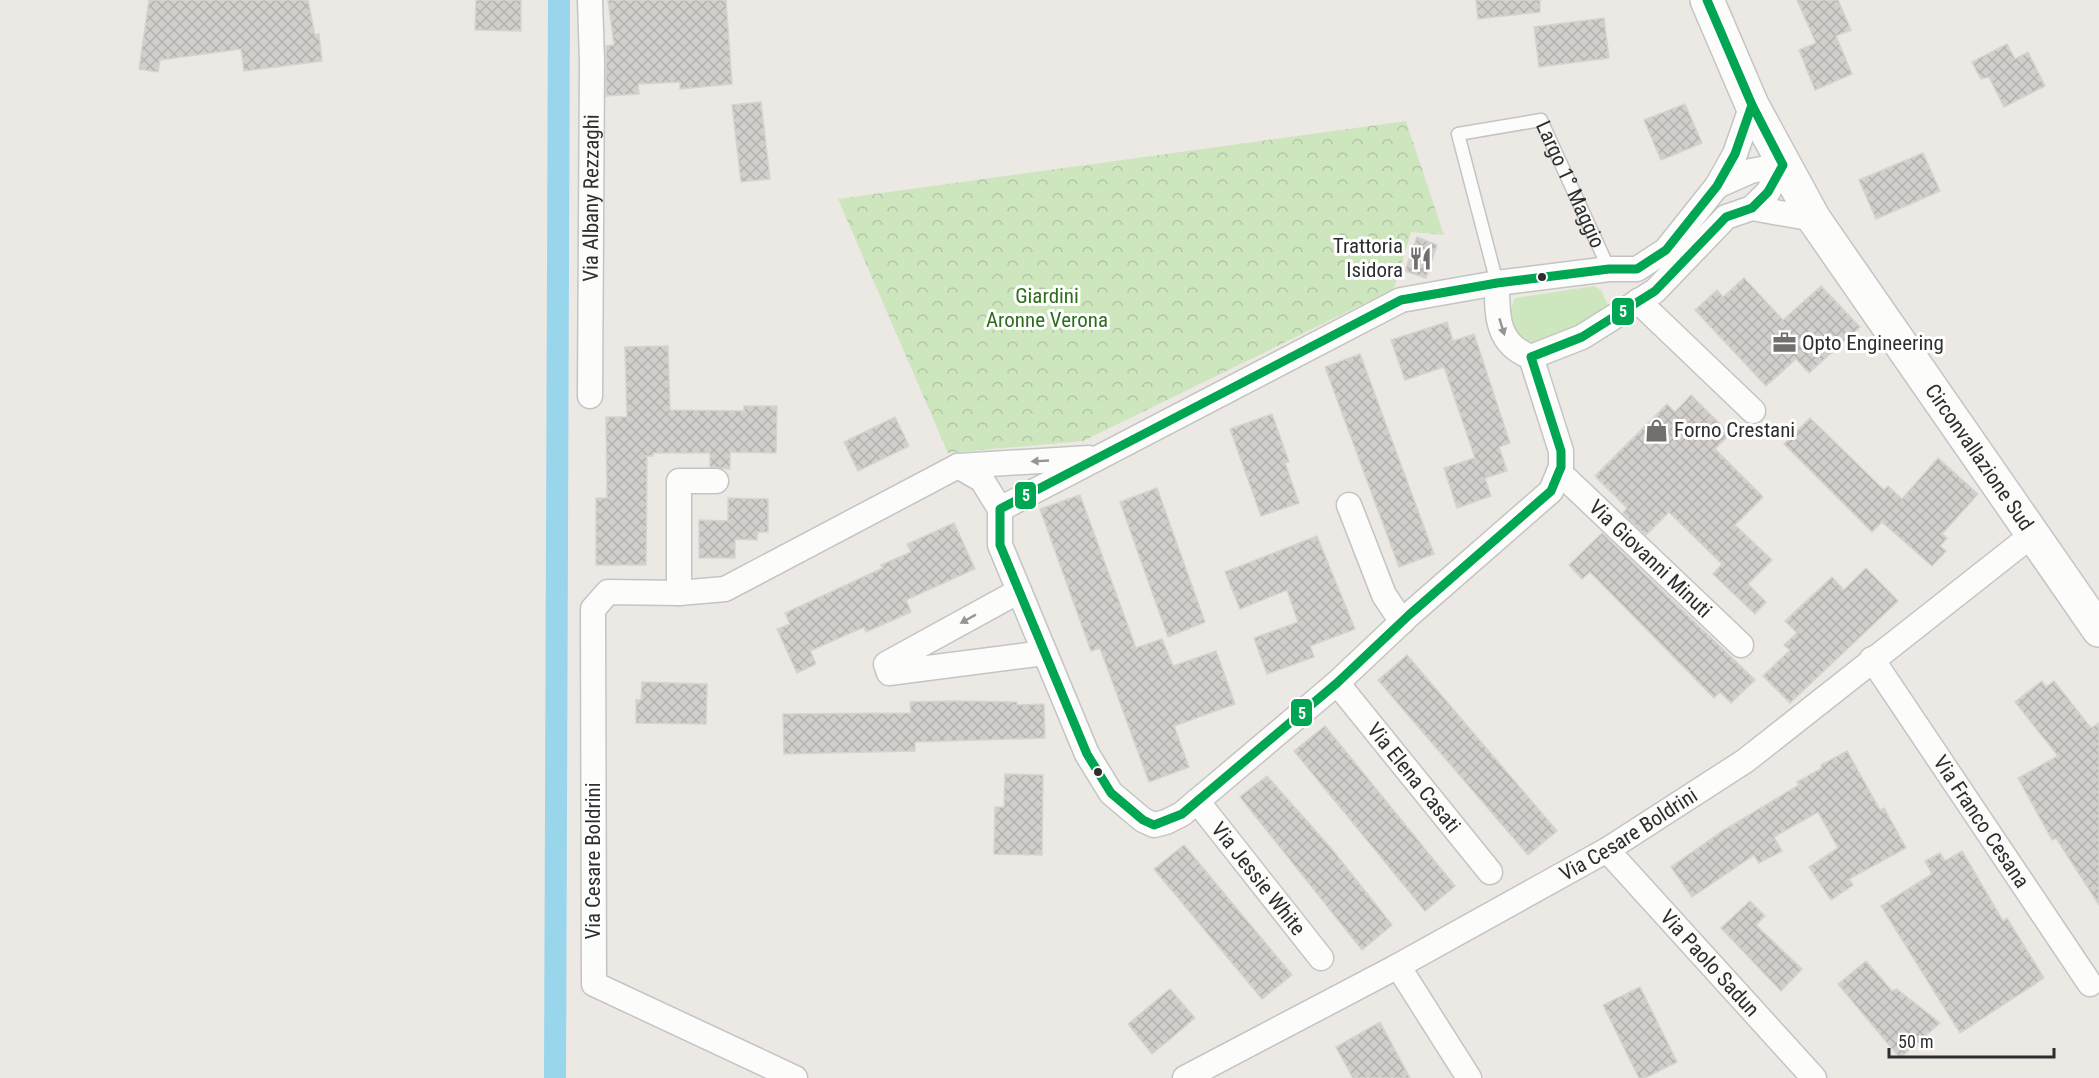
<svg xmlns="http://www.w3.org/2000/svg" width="2099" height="1078" font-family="'Roboto Condensed',sans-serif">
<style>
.grass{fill:#cee6be}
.forest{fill:url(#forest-crowns)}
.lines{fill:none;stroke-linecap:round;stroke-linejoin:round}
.canal{stroke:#99d6ec;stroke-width:22}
.building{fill:url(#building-cross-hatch);stroke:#d7d4d0;stroke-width:1.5}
.service-casing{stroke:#c5c4c5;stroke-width:15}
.minor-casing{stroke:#c5c4c5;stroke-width:27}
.secondary-casing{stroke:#c5c4c5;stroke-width:36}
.service{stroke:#fcfcfb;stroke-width:12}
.minor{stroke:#fcfcfb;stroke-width:24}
.secondary{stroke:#fcfcfb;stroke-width:33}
.bus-1-casing{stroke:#fff;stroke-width:14}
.bus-1{stroke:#00a651;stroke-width:9}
.oneway{fill:#959594}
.bus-dot{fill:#2e2e2e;stroke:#fff;stroke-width:2}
.labels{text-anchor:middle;stroke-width:6;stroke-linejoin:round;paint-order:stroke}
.street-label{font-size:21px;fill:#2e2e2e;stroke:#fff}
.poi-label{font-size:21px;fill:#2e2e2e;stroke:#fff;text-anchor:start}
.park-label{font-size:21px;fill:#2c6e1b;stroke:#fff}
.line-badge{stroke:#fff;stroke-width:2}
.badge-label{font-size:16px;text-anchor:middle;font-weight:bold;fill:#fff}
</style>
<defs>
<pattern id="forest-crowns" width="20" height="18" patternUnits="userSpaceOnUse" patternTransform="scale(1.5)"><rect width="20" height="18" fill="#cee6be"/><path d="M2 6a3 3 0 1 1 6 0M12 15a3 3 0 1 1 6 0" fill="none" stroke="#b1c6a4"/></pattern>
<pattern id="building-cross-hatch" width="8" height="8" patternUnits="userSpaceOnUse" patternTransform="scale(1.5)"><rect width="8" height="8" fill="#d1cecb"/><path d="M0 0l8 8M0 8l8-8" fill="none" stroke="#b4b1af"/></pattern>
</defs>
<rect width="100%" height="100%" fill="#ece8e4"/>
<path class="grass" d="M1594 286 1601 290 1608 305 1605 310 1550 343 1537 347 1519 341 1508 316 1515 298Z"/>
<path class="forest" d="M1406 121 1444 235 1411 232 1394 289 1083 441 948 453 838 199Z"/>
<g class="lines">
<path class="canal" d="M555 1078 559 0"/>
</g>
<g class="building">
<path d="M149 0H308L315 35 319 34 322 61 244 71 241 49 160 60 158 72 139 69Z"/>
<path d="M476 0H521V31L475 30Z"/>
<path d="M608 0H726L732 84 680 89V82L638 84 639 94 606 96V46L614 45Z"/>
<path d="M1476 0H1540V12L1478 19Z"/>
<path d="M1797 0H1838L1851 30 1836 36 1852 74 1815 90 1799 50 1816 43Z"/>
<path d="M1604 18 1609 58 1539 67 1534 27Z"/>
<path d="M2007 44 2015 59 2028 52 2045 86 2004 107 1989 77 1981 79 1972 62Z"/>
<path d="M761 102 770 179 741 182 732 105Z"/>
<path d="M1685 104 1702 143 1661 160 1644 120Z"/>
<path d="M1923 153 1940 191 1876 219 1859 180Z"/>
<path d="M1417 237 1437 245 1426 278 1405 271Z"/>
<path d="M1744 278 1783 320 1821 286 1860 327 1809 373 1796 359 1766 386 1695 310 1717 290 1723 297Z"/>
<path d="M1447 322 1453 341 1474 334 1510 443 1499 447 1507 471 1485 478 1491 496 1457 508 1444 468 1475 458 1444 367 1405 380 1391 340Z"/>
<path d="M668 346 670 410 744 411V406H777L776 453 730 452V469L710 467V453H653V456H647L646 565H596V498H607L606 417H627L625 347Z"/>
<path d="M1360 354 1434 554 1399 567 1325 367Z"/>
<path d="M1691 395 1730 434 1715 449 1763 497 1735 525 1772 560 1748 584 1766 602 1755 614 1713 574 1722 564 1669 512 1646 535 1623 513 1627 508 1595 476 1667 404 1675 412Z"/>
<path d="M1272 414 1289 462 1285 463 1299 503 1261 516 1230 429Z"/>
<path d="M895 417 909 446 858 471 844 442Z"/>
<path d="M1810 418 1884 490 1888 486 1902 499 1938 458 1978 494 1942 534 1947 538 1940 546 1946 551 1932 566 1882 522 1872 532 1784 444Z"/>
<path d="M1157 488 1205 622 1168 637 1120 502Z"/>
<path d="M1080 495 1136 648 1162 639 1173 666 1216 651 1235 704 1174 726 1189 767 1149 782 1100 648 1091 651 1040 509Z"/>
<path d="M728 498 768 499V532H758L757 540 735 539V558H699V520L728 521Z"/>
<path d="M954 523 975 569 906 600 911 612 866 632 864 627 810 651 816 664 797 673 777 629 790 624 785 613 883 568 881 565 911 552 907 544Z"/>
<path d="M1602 533 1755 680 1731 703 1720 692 1714 698 1590 572 1582 579 1569 565Z"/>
<path d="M1317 536 1355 629 1310 646 1314 657 1267 674 1254 638 1298 622 1287 590 1240 609 1225 572Z"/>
<path d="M1866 568 1898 601 1790 703 1763 676 1790 650 1784 645 1797 633 1785 621 1832 577 1844 590Z"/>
<path d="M1407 655 1557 831 1528 855 1378 680Z"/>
<path d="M2042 681 2046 687 2054 681 2091 728 2099 723V905L2056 838 2052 840 2018 778 2058 756 2015 702Z"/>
<path d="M642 682 707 684 706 724 636 723V700H641Z"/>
<path d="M953 701 1017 702V705L1044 704 1045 738 915 742V751L784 754 783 714 911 713 910 702Z"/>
<path d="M1325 726 1455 886 1425 911 1294 751Z"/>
<path d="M1847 751 1880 810 1884 808 1906 848 1849 879 1853 885 1831 900 1809 867 1838 848 1818 812 1774 837 1782 851 1759 863 1754 855 1692 897 1671 867 1724 830 1799 785 1797 782 1822 768 1821 765Z"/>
<path d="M1005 774 1043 775 1042 855 994 854 995 807H1004Z"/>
<path d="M1267 776 1331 848 1392 925 1362 950 1240 797Z"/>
<path d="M1184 845 1292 975 1262 999 1154 869Z"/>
<path d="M1962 851 2003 921 2007 918 2044 978 1960 1033 1881 906 1932 874 1925 861 1940 853 1945 861Z"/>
<path d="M1750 901 1765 916 1756 925 1802 969 1781 991 1721 928Z"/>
<path d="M1866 961 1892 991 1897 989 1940 1023 1900 1058 1838 984Z"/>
<path d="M1640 987 1677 1062 1645 1078H1639L1603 1005Z"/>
<path d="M1170 989 1195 1018 1152 1054 1128 1024Z"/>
<path d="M1380 1022 1387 1035 1410 1078H1353L1336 1047Z"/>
</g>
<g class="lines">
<defs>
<g id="service">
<path id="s1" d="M1497 283 1458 134 1541 120 1609 269"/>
</g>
<g id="minor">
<path d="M1717 186 1751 171 1783 165"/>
<path d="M1752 208 1814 219"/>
<path d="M1497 283C1497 315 1496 344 1531 357L1582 337 1655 291 1726 217 1752 208 1768 192 1783 165"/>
<path d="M1638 301 1753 411"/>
<path d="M1531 357 1561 451V467L1551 491 1409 615 1337 683 1182 814 1166 822 1154 825 1143 820 1111 793 1087 754 1000 545V509L1401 300 1497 283 1609 269H1637L1666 250 1717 186 1735 154 1752 105"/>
<path id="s2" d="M590 396 592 62 590 0"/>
<path d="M958 466 982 480 1000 509"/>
<path id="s3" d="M1559 472 1741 645"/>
<path d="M1349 505 1384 595 1402 622"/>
<path d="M1019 591 886 664 889 673 1045 653"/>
<path d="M679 593V481H716"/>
<path id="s4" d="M1872 659 2090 984"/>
<path id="s5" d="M1337 683 1490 872"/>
<path id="s6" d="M1197 801 1321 958"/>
<path id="s7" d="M1607 850 1814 1078"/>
<path d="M1398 966 1469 1078"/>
<path d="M795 1078 594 984 593 609 608 592 679 593 725 589 958 466 1089 458"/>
<path id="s8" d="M1185 1078 1398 966 1607 850 1745 761 2032 535"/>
</g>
<g id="secondary">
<path id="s9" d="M1707 0 1752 105 1814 219 2099 630"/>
</g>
</defs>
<use href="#service" class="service-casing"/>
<use href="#minor" class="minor-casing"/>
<use href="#secondary" class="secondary-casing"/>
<use href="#service" class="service"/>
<use href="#minor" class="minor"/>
<use href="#secondary" class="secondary"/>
<defs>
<g id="bus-1">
<path d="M1707 0 1752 105"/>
<path d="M1752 105 1783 165 1768 192 1752 208 1726 217 1655 291 1582 337 1531 357 1561 451V467L1551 491 1409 615 1337 683 1182 814 1154 825 1143 820 1111 793 1087 754 1000 545V509L1401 300 1497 283 1609 269H1637L1666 250 1717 186 1735 154Z"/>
</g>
</defs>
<use href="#bus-1" class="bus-1-casing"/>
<use href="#bus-1" class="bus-1"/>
</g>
<defs><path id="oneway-solid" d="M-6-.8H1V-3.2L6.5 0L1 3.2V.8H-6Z" transform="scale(1.5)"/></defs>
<g class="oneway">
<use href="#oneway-solid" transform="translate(1502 327) rotate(73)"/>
<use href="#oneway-solid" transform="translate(1040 461) rotate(177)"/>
<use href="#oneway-solid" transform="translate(968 619) rotate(151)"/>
</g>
<defs>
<symbol id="restaurant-bare" viewBox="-9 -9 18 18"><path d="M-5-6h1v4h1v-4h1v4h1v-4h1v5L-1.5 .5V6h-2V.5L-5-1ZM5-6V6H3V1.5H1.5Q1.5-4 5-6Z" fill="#706f6e" stroke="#fff" stroke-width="2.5" paint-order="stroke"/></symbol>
<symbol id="office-bare" viewBox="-9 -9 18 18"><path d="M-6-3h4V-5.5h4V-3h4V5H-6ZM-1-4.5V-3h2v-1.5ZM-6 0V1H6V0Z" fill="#706f6e" stroke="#fff" stroke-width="2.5" paint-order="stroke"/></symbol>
<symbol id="shop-bare" viewBox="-9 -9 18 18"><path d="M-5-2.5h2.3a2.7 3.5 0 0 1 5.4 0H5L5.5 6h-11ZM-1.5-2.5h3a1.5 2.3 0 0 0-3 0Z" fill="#706f6e" stroke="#fff" stroke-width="2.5" paint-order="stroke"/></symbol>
</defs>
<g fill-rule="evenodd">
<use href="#restaurant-bare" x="1404" y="242" width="33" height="33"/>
<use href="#office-bare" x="1768" y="326" width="33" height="33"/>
<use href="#shop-bare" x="1640" y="414" width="33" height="33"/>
</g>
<g class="bus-dot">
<circle cx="1542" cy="277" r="5"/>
<circle cx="1098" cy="772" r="5"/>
</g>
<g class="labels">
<g class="street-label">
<text dy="7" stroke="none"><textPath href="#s1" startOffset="309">Largo 1° Maggio</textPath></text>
<text dy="7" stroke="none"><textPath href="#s2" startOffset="198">Via Albany Rezzaghi</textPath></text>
<text dy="7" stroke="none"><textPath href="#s9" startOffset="534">Circonvallazione Sud</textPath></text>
<text dy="7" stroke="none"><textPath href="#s3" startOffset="126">Via Giovanni Minuti</textPath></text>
<text dy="7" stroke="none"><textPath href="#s5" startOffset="122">Via Elena Casati</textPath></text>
<text dy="7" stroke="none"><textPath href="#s4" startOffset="196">Via Franco Cesana</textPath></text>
<text dy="7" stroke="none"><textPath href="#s8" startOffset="506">Via Cesare Boldrini</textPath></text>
<text transform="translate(593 861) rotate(-90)" y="7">Via Cesare Boldrini</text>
<text dy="7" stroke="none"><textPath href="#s6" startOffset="99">Via Jessie White</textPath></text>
<text dy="7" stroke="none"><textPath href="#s7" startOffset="153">Via Paolo Sadun</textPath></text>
</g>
<g class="poi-label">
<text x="1403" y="253" text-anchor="end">Trattoria<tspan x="1403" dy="24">Isidora</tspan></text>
<text x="1802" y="350">Opto Engineering</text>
<text x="1674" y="437">Forno Crestani</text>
</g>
<g class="park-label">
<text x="1047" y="303">Giardini<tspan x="1047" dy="24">Aronne Verona</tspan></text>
</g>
</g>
<g class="line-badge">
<rect x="1611" y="297" width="24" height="29" rx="6" fill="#00a651"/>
<rect x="1014" y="481" width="23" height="29" rx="6" fill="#00a651"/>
<rect x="1290" y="698" width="23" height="29" rx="6" fill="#00a651"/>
</g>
<g class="badge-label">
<text x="1623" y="317">5</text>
<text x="1026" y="501">5</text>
<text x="1302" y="719">5</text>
</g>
<path d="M1889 1048v9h165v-9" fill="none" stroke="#2e2e2e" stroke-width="3"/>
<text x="1898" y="1048" font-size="18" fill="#2e2e2e" stroke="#ffffff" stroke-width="4.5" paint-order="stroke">50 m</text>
</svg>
